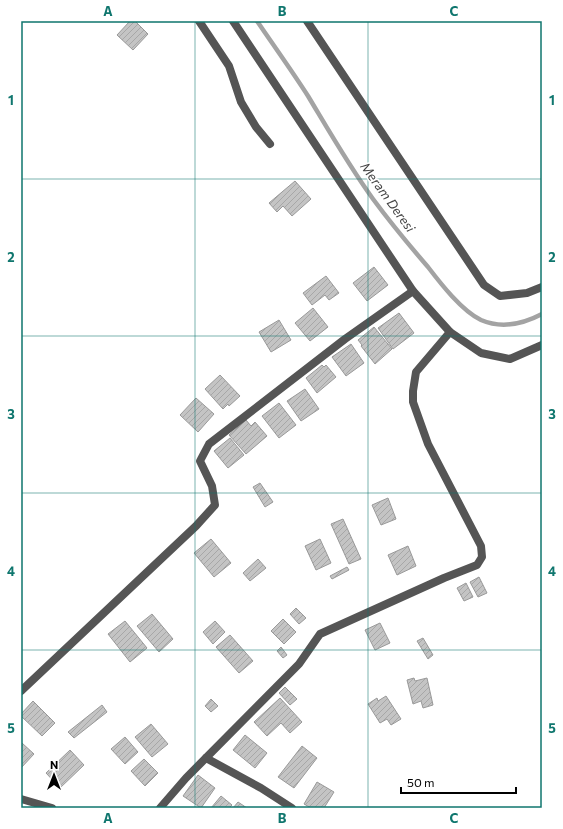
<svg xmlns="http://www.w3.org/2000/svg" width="563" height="829" font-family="Commissioner,sans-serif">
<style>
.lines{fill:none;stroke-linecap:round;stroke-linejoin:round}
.stream{stroke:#a3a3a3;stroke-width:4.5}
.building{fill:url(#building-hatch);stroke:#999}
.minor{stroke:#555;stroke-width:8}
.grid{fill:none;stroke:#0f766e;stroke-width:1;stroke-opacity:0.55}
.labels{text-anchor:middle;stroke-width:3;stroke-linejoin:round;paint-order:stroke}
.water-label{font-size:13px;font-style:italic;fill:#444;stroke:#fff}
.neatline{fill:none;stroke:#0f766e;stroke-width:1.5}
.grid-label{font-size:13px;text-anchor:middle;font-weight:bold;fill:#0f766e}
</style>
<defs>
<pattern id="building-hatch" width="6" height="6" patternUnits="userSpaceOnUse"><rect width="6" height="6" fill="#c4c4c4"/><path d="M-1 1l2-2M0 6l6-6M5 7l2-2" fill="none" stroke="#a7a7a7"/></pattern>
</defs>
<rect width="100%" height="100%" fill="#fff"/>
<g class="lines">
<path class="stream" d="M257 21C274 46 292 71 308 96 329 131 349 166 373 199 390 222 409 245 428 267 441 284 462 311 481 320 502 329 523 324 542 314"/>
</g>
<g class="building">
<path d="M130 21H135L148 34 133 50 117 35Z"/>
<path d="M295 181 311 199 292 216 283 206 277 212 269 203Z"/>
<path d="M374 267 388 285 367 301 353 283Z"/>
<path d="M326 276 339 293 329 300 325 295 312 305 303 293Z"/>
<path d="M313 308 328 327 310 341 295 323Z"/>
<path d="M399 313 414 333 393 349 378 328Z"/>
<path d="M279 320 291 340 271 352 259 332Z"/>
<path d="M374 327 392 349 375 364 361 346 362 345 358 340Z"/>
<path d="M351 344 364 363 346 376 332 357Z"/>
<path d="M322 365 324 367 326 365 336 377 317 393 306 378Z"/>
<path d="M220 375 240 396 229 406 228 404 223 409 205 389Z"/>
<path d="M305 389 319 409 301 421 287 401Z"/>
<path d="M196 398 214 414 198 432 180 415Z"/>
<path d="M279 403 296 425 279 438 262 416Z"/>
<path d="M246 420 251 426 255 422 267 436 246 454 229 435Z"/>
<path d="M230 438 244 455 228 468 214 451Z"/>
<path d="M260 483 273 502 265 507 253 487Z"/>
<path d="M388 498 396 519 381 525 372 505Z"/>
<path d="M343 519 361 559 349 564 331 524Z"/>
<path d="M211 539 231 563 214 577 194 553Z"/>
<path d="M320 539 331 563 316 570 305 546Z"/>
<path d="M408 546 416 566 397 575 388 555Z"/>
<path d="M258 559 266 568 250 581 243 573Z"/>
<path d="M347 567 349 570 332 579 330 576Z"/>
<path d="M479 577 487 593 478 597 470 582Z"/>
<path d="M466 583 473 597 464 601 457 588Z"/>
<path d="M296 608 306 618 299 624 290 614Z"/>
<path d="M152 614 173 639 159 652 137 626Z"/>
<path d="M283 619 296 632 284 644 271 631Z"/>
<path d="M125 621 147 648 130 662 108 634Z"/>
<path d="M215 621 225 632 213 644 203 632Z"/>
<path d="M380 623 390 643 375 650 365 630Z"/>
<path d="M230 635 253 661 239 673 216 647Z"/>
<path d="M423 638 433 655 428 659 417 641Z"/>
<path d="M281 647 287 655 283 658 277 651Z"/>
<path d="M414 678 415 681 427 678 433 705 423 708 421 701 413 704 407 680Z"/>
<path d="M285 687 297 699 290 705 279 693Z"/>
<path d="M386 696 401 719 391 725 387 719 380 723 368 704 377 698 378 701Z"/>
<path d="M280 698 302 722 290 733 281 723 267 736 254 722Z"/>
<path d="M211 699 218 706 211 712 205 706Z"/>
<path d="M33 701 55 723 42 736 21 716V714Z"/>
<path d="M102 705 107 712 74 738 68 732Z"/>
<path d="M151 724 168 744 152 757 135 737Z"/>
<path d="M245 735 267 753 255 768 233 750Z"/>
<path d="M125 737 138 752 125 764 111 749Z"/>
<path d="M22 743 34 754 21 768V744Z"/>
<path d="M302 746 317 758 294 788 278 777Z"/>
<path d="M70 750 84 765 60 788 46 773Z"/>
<path d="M144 759 158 773 145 786 131 771Z"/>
<path d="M198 775 215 788 201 808 183 796Z"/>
<path d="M317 782 334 792 324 808H311L304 804Z"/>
<path d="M221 796 232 805 229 808H211Z"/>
<path d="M238 802 247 808H233Z"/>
</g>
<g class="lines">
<g class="minor">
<path d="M199 21 229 66 241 102 256 127 270 144"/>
<path d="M233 21 413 291 450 332 481 353 510 359 542 345"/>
<path d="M307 21 484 285 500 296 527 293 542 287"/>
<path d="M21 691 196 526 215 505 212 486 200 461 209 444 345 339 413 291"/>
<path d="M206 758 261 788 292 808"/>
<path d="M21 799 52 808"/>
<path d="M160 808 186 778 299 664 320 634 444 578 477 565 482 557 481 546 428 444 413 402V391L416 372 450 332"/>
</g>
</g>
<path class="grid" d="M195 21V808M368 21V808M21 179H542M21 336H542M21 493H542M21 650H542"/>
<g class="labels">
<g class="water-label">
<text transform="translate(388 197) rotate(54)" y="5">Meram Deresi</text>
</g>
</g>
<rect width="563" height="829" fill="none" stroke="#ffffff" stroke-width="44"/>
<g transform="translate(54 775)" stroke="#ffffff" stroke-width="3" paint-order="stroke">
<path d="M0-3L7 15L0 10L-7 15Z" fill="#000000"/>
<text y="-6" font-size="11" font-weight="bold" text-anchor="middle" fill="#000000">N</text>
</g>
<path d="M401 787v6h115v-6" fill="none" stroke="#000000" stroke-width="2"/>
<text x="407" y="787" font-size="12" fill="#000000" stroke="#ffffff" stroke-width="3" paint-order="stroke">50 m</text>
<rect x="22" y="22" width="519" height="785" class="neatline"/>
<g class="grid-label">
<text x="108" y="16">A</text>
<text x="282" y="16">B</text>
<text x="454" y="16">C</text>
<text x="11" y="105">1</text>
<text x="552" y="105">1</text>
<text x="11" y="262">2</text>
<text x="552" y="262">2</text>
<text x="11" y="419">3</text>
<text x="552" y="419">3</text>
<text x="11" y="576">4</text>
<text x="552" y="576">4</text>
<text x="11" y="733">5</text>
<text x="552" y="733">5</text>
<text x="108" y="823">A</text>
<text x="282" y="823">B</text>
<text x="454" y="823">C</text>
</g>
</svg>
